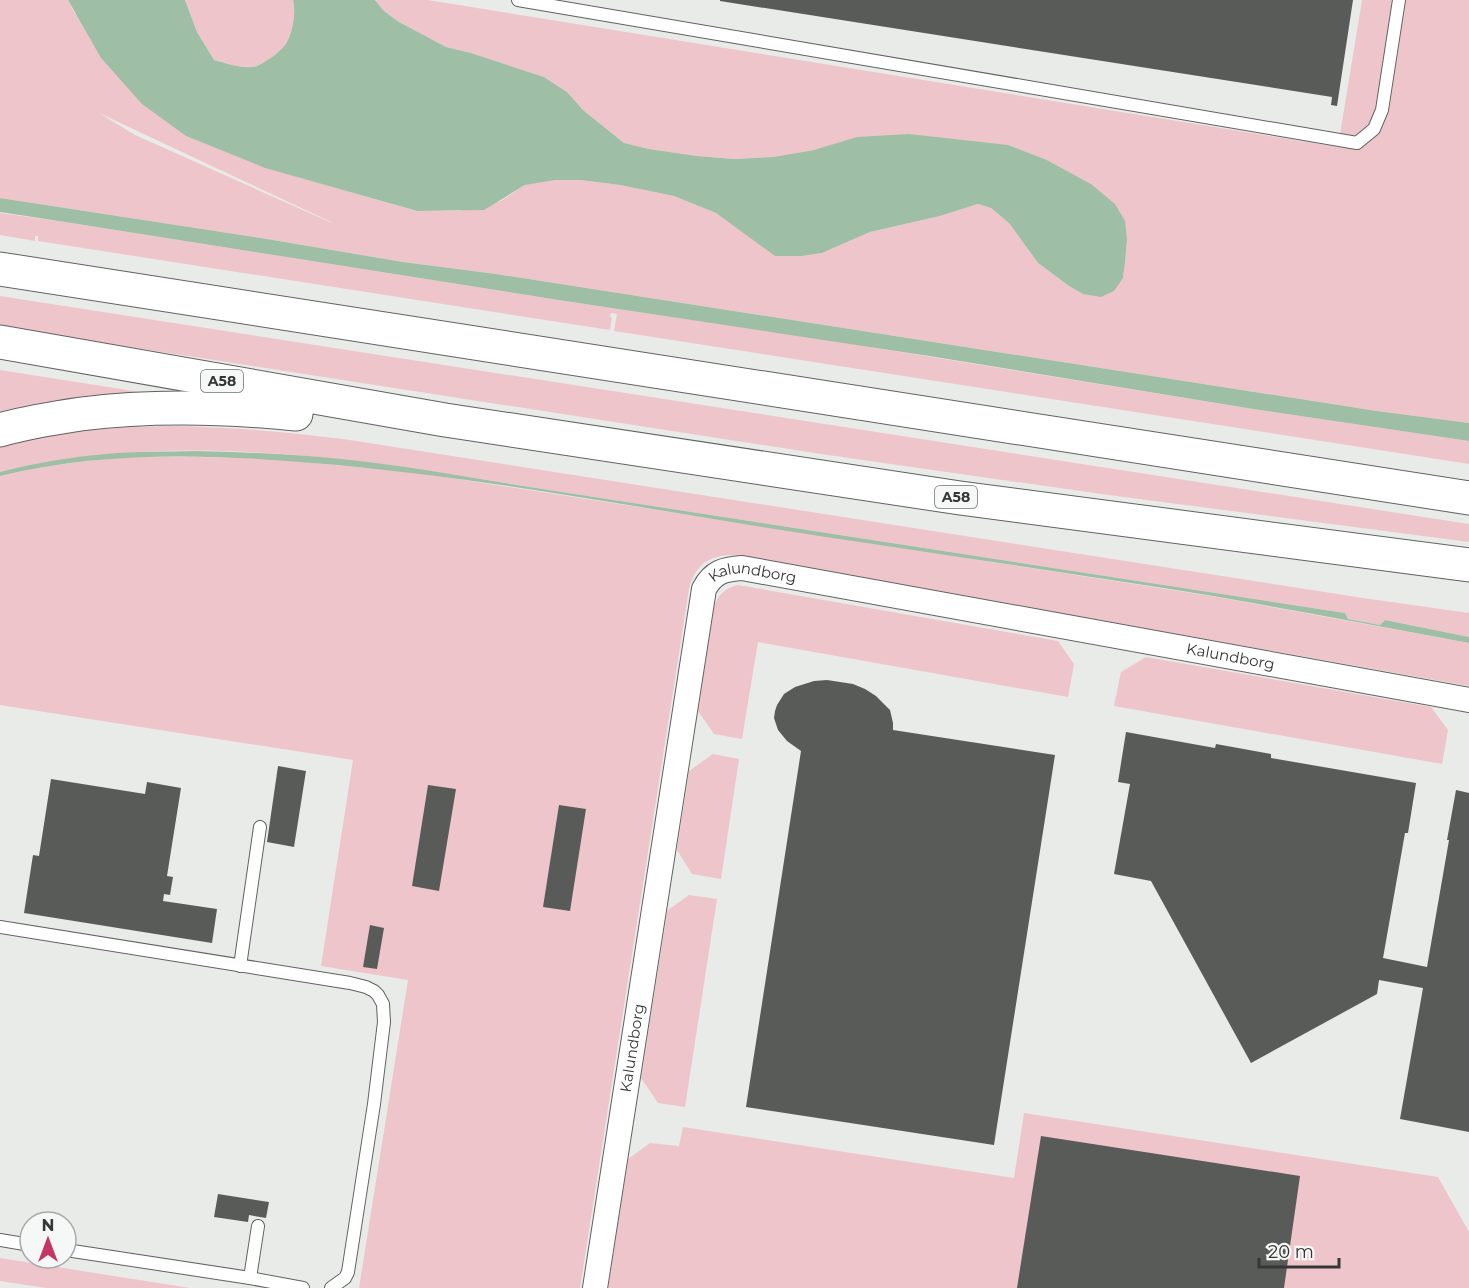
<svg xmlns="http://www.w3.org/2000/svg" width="1469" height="1288" font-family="Montserrat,sans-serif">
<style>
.green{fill:#efc5cc;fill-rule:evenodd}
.water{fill:#9ebfa6}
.building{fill:#595b59}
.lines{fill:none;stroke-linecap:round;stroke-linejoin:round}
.service-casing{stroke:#606260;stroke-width:14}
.minor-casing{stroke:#606260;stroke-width:26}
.motorway-casing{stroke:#606260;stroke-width:35}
.service{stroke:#fff;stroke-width:12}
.minor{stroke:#fff;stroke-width:24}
.motorway{stroke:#fff;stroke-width:33}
.labels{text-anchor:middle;stroke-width:6;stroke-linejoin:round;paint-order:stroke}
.shield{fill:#f5f8f6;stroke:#6f706f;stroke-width:1.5}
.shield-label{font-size:14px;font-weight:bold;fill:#353635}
.street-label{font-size:15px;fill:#353635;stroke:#f5f8f6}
</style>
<rect width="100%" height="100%" fill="#e8ebe8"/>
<g class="green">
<path d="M0 0H68L74 12 186 136 266 168 416 211H459L501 201 525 185 555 179 580 180 620 185 674 196 716 213 744 232 802 256 822 253 870 232 940 216 978 204 991 208 1009 223 1038 263 1069 286 1083 294 1123 278 1125 263 1127 240 1091 184 1047 160 1008 145 814 150 773 157 734 159 697 156 649 149 624 143 583 110 567 92 544 77 471 53 446 47 399 22 384 11 375 0H428L1338 147 1362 0H1469V423L1377 411 496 274 403 262 261 238 0 198ZM99 113 331 222 332 223 135 135Z"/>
<path d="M185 0H293C296 13 293 31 287 42 282 51 266 62 257 66 245 70 225 63 214 60L197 32Z"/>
<path d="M0 213 65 222 552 299 839 342 1253 409 1469 441V464L614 331 617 314 611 313 610 317 612 318 610 330 38 241V236H35V241L0 235Z"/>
<path d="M0 296 1469 524V542L1101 494 821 454 0 327Z"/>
<path d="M0 370 159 395 0 418Z"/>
<path d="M172 426C230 427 286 432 343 439L1363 598 1469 613V637L1385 620 1380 625 1348 619 1345 613 536 488C363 459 172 429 0 472V446L5 444 67 432 129 427Z"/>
<path d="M131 457H200L272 459 419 473 1217 597 1469 643V686L733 555C709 555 695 565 689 589L580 1288H359L408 980 321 966 353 760 0 705V476C43 465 87 461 131 457Z"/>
<path d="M738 585 1058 641 1074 664 1068 697 758 642 742 739 714 734 698 711 714 607C718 595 725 588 738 585Z"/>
<path d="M1146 657 1431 707 1448 730 1442 764 1114 706 1121 672Z"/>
<path d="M713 754 739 759 721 879 692 874 677 850 689 771Z"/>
<path d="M689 895 717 899 685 1107 658 1103 641 1078 667 913 668 910Z"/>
<path d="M1024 1113 1438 1177 1469 1232V1288H608L628 1159 650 1143 679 1146 683 1127 1014 1178Z"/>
<path d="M0 1258 190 1288H46L0 1281Z"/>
</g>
<g class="water">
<path d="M68 0H185L197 32 214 60C225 63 245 70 257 66 266 62 282 51 287 42 293 31 296 13 293 0H375L384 11 399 22 446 47 471 53 544 77 567 92 583 110 624 143 649 149 697 156 734 159 773 157 814 150 857 137 909 134 1008 145 1047 160 1091 184 1115 204 1125 221 1127 240 1125 263 1123 278 1114 291 1101 297 1083 294 1069 286 1038 263 1009 223 991 208 978 204 940 216 870 232 822 253 802 256H775L716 213 674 196 620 185 580 180H555L525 185 484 210 417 211 265 168 186 136 142 104 101 58Z"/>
<path d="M0 198 261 238 403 262 496 274 1377 411 1469 423V441L1253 409 929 356 552 299 65 222 0 212Z"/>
<path d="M195 451C253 452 311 455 368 462 425 469 480 479 536 488L1345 613 1348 619 1380 625 1385 620 1469 637V643C1386 627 1303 612 1219 597 1067 572 914 551 762 527 612 503 463 475 312 463 208 454 102 451 0 476V472C35 463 70 457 106 454 135 451 165 452 195 451Z"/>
</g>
<g class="building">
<path d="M720 0H1353L1337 106 1331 105 1332 97 720 1Z"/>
<path d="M827 680 853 684 865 689 876 696 890 710 893 723V730L1055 755 994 1145 746 1107 801 751 787 741 778 730 774 718 775 711 777 705 784 694 795 687 814 681Z"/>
<path d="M1126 732 1215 748 1216 744 1271 754V758L1416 783 1408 833H1405L1383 958 1427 967 1449 840H1447L1456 790 1469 793V1132L1400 1119 1423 988 1379 980 1377 994 1251 1063 1151 881 1114 874 1130 784 1118 782Z"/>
<path d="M278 766 306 771 294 847 267 842Z"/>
<path d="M51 779 145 794 147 782 181 788 167 876 173 877 170 895 164 894 163 901 217 909 212 943 24 913 33 855 39 856Z"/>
<path d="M428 785 456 789 439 891 412 886Z"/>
<path d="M559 805 586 809 570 911 543 907Z"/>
<path d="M370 925 384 928 377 969 363 967Z"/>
<path d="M1041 1136 1300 1176 1284 1288H1017Z"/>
<path d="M218 1194 269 1202 266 1218 249 1215 248 1222 214 1217Z"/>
</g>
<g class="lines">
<defs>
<g id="service">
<path d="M518 0 1357 143 1374 129 1382 110 1399 0"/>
<path d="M0 927 350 983 366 987 374 991 378 995 383 1004 384 1022 374 1104 348 1272 345 1278 331 1288"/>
<path d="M240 966 260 827"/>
<path d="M0 1240 30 1245"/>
<path d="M66 1250 250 1278 303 1288"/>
<path d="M250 1278 258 1226"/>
</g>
<g id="minor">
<path id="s1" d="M595 1288 704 589C713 572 724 569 742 568L1469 700"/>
</g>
<g id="motorway">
<path d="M0 269 1469 498"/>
<path d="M0 342 445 420 960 498 1469 565"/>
<path d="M0 430C27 422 54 418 81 414 153 405 224 407 296 414"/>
</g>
</defs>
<use href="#service" class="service-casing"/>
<use href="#minor" class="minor-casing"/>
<use href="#motorway" class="motorway-casing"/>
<use href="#service" class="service"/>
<use href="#minor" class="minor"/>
<use href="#motorway" class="motorway"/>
</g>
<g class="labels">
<g class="shield">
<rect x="201" y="370" width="42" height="22" rx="4.5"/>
<rect x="935" y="486" width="42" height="22" rx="4.5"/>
</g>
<g class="shield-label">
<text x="222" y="386">A58</text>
<text x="956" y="502">A58</text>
</g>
<g class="street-label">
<text dy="5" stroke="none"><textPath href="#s1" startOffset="764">Kalundborg</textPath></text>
<text dy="5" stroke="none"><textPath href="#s1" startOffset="1250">Kalundborg</textPath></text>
<text dy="5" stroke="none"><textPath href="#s1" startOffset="243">Kalundborg</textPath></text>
</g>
</g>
<g transform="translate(48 1240)"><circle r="28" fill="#f5f8f6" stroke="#a8aaa9" stroke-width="1.5"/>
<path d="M0-4.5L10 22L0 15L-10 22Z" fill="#c43663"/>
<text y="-9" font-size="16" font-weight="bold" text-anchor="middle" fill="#353635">N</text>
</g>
<path d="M1259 1258v9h80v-9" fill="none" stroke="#353635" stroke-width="3"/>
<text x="1268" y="1258" font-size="18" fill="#353635" stroke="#f5f8f6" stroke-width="4.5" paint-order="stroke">20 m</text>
</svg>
